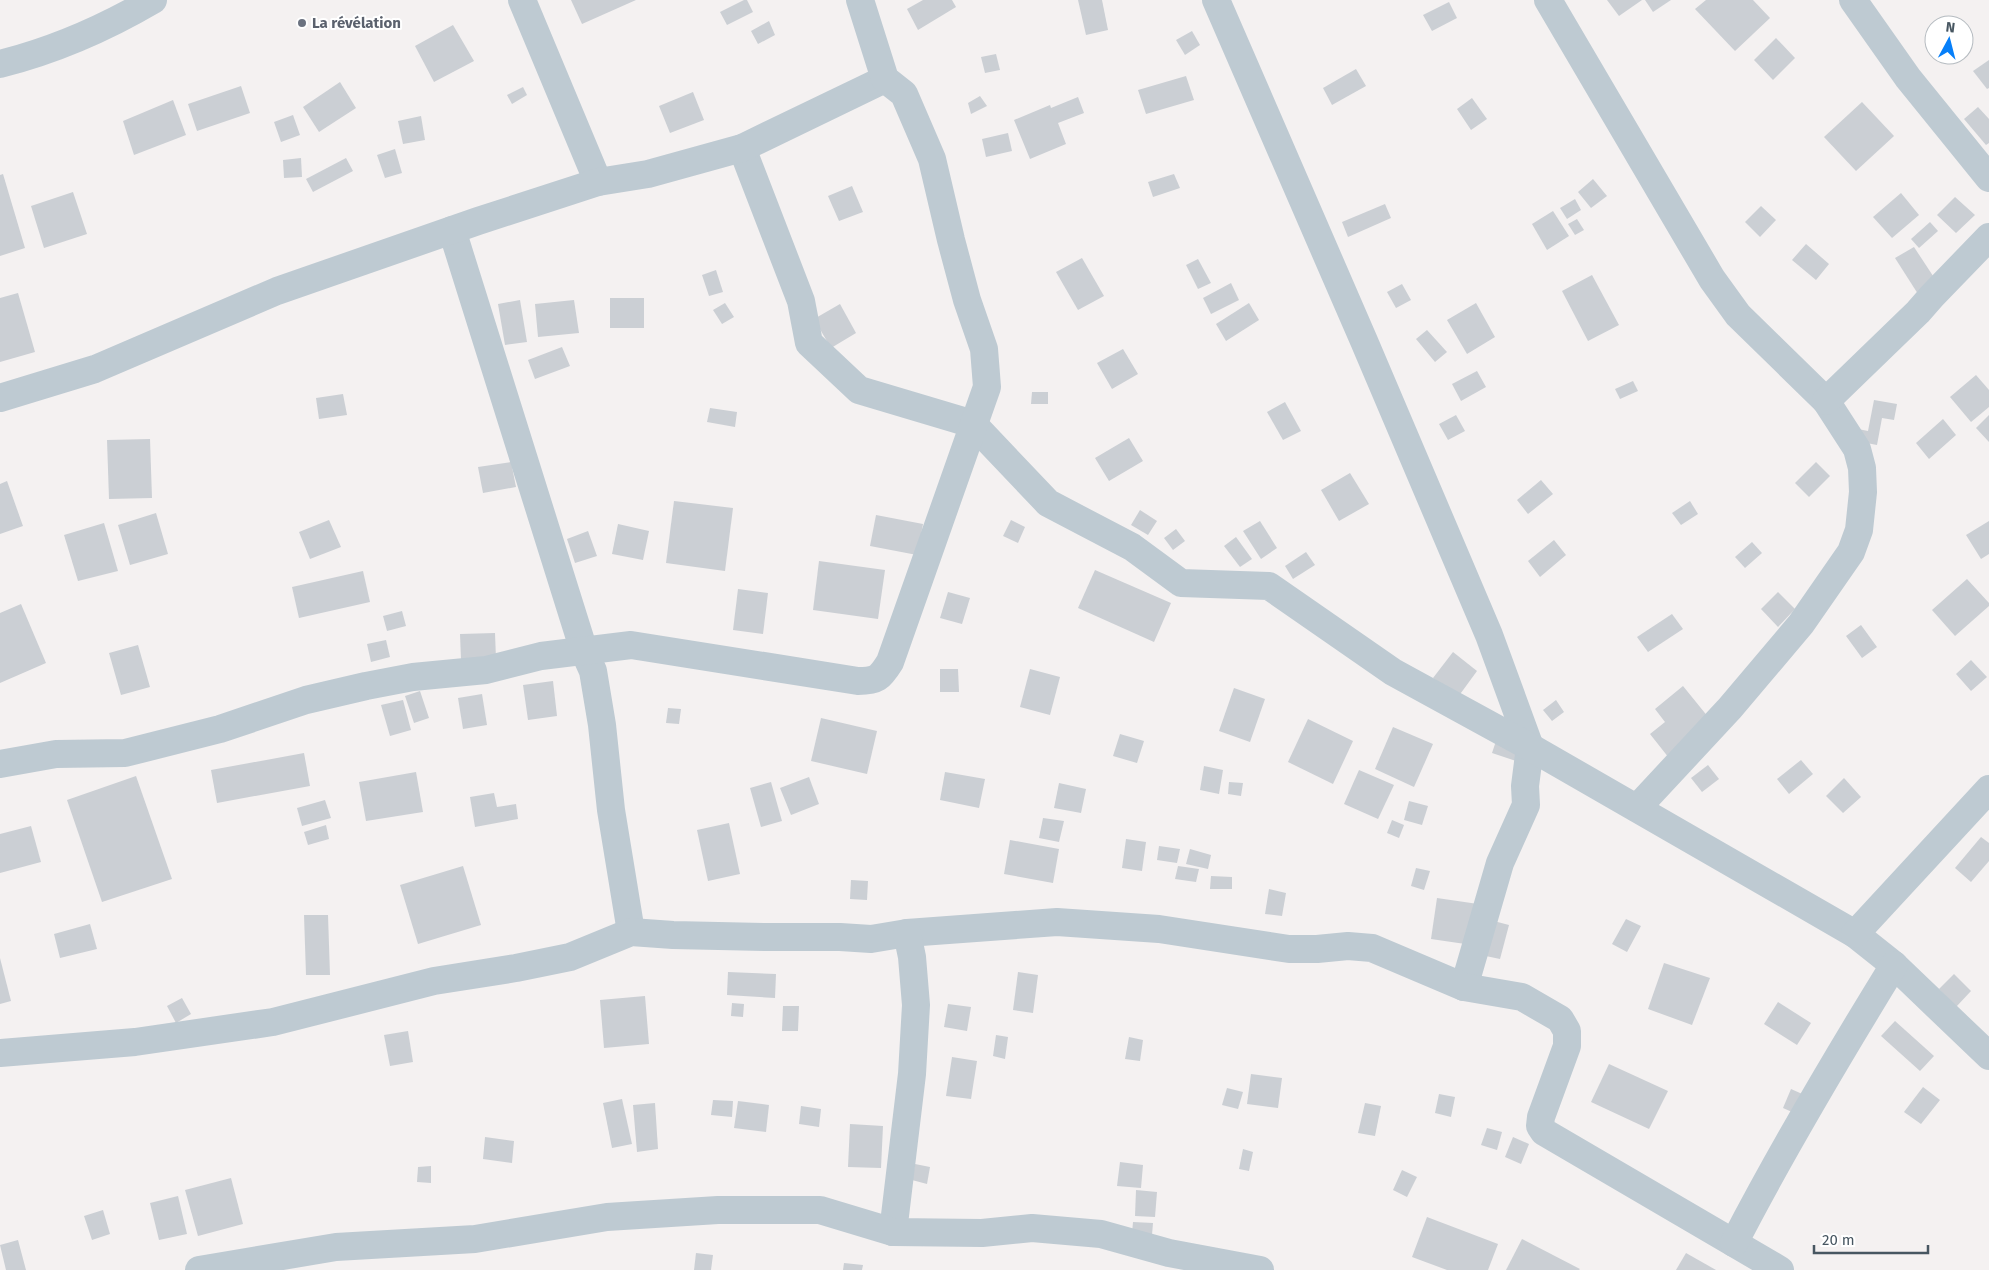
<svg xmlns="http://www.w3.org/2000/svg" width="1989" height="1270" font-family="'Fira Sans',sans-serif">
<style>
.building{fill:#cbcfd4}
.lines{fill:none;stroke-linecap:round;stroke-linejoin:round}
.minor{stroke:#becad2;stroke-width:28}
.worship-dot{fill:#6b7280;stroke:#fff;stroke-width:2}
.labels{text-anchor:middle;stroke-width:4;stroke-linejoin:round;paint-order:stroke}
.worship-label{font-size:15px;font-weight:bold;fill:#5b616d;stroke:#fff;text-anchor:start}
</style>
<rect width="100%" height="100%" fill="#f4f1f1"/>
<g class="building">
<path d="M571 0H636L582 24Z"/>
<path d="M744 0H747L753 12 727 25 720 12Z"/>
<path d="M923 0H952L956 7 918 30 907 9Z"/>
<path d="M1078 0H1102L1108 30 1086 35Z"/>
<path d="M1607 0H1642L1619 16Z"/>
<path d="M1645 0H1671L1653 12Z"/>
<path d="M1706 0H1753L1770 18 1735 51 1695 9Z"/>
<path d="M1449 2 1457 18 1432 31 1423 15Z"/>
<path d="M769 21 775 35 758 44 751 31Z"/>
<path d="M453 25 474 61 434 82 415 46Z"/>
<path d="M1192 31 1200 45 1185 55 1176 40Z"/>
<path d="M1776 38 1795 58 1773 80 1754 60Z"/>
<path d="M996 54 1000 70 985 73 981 57Z"/>
<path d="M1989 60V88L1987 89 1973 71Z"/>
<path d="M1356 69 1366 86 1332 105 1323 88Z"/>
<path d="M1186 76 1194 100 1146 114 1138 90Z"/>
<path d="M340 82 356 108 319 132 303 107Z"/>
<path d="M241 86 250 113 197 131 188 104Z"/>
<path d="M523 87 527 95 512 104 507 95Z"/>
<path d="M693 92 704 120 670 133 659 106Z"/>
<path d="M980 96 987 106 971 114 968 103Z"/>
<path d="M1078 97 1084 113 1058 123 1066 144 1030 159 1014 120 1050 105 1051 108Z"/>
<path d="M1472 98 1487 119 1471 130 1457 109Z"/>
<path d="M173 100 186 135 134 155 123 121Z"/>
<path d="M1862 102 1894 136 1856 171 1824 137Z"/>
<path d="M1978 107 1989 119V143L1986 145 1964 119Z"/>
<path d="M293 115 300 135 281 142 274 122Z"/>
<path d="M421 116 425 140 403 144 398 121Z"/>
<path d="M1008 133 1012 151 986 157 982 139Z"/>
<path d="M395 149 402 173 385 178 377 155Z"/>
<path d="M301 158 302 177 284 178 283 160Z"/>
<path d="M346 158 353 171 313 192 306 179Z"/>
<path d="M3 174 25 248 0 256V175Z"/>
<path d="M1174 174 1180 188 1153 197 1148 182Z"/>
<path d="M1593 179 1607 196 1591 208 1578 192Z"/>
<path d="M852 186 863 212 839 221 828 196Z"/>
<path d="M73 192 87 234 44 248 31 206Z"/>
<path d="M1901 193 1919 215 1892 238 1873 217Z"/>
<path d="M1955 197 1975 215 1956 233 1937 215Z"/>
<path d="M1575 199 1581 210 1567 219 1560 208Z"/>
<path d="M1385 204 1391 218 1348 237 1342 222Z"/>
<path d="M1761 206 1776 220 1760 237 1745 222Z"/>
<path d="M1553 211 1569 236 1547 250 1532 224Z"/>
<path d="M1577 219 1584 230 1575 235 1568 224Z"/>
<path d="M1930 222 1938 231 1919 248 1911 239Z"/>
<path d="M1806 244 1829 264 1816 280 1792 260Z"/>
<path d="M1914 247 1937 282 1918 294 1895 258Z"/>
<path d="M1082 258 1104 296 1078 310 1056 272Z"/>
<path d="M1198 259 1211 283 1198 289 1186 265Z"/>
<path d="M716 270 723 292 709 296 702 275Z"/>
<path d="M1592 275 1619 325 1588 341 1562 291Z"/>
<path d="M1231 283 1239 300 1211 314 1203 298Z"/>
<path d="M1402 284 1411 300 1396 308 1387 292Z"/>
<path d="M18 293 35 352 0 362V298Z"/>
<rect x="610" y="298" width="34" height="30"/>
<path d="M520 300 527 342 505 345 498 304Z"/>
<path d="M574 300 579 333 538 337 535 304Z"/>
<path d="M725 303 734 317 722 324 713 310Z"/>
<path d="M1249 303 1259 320 1226 341 1216 324Z"/>
<path d="M1476 303 1495 337 1467 354 1447 320Z"/>
<path d="M840 304 856 333 831 348 814 319Z"/>
<path d="M1427 330 1447 352 1435 362 1416 339Z"/>
<path d="M562 347 570 366 535 379 528 360Z"/>
<path d="M1123 349 1138 374 1112 389 1097 363Z"/>
<path d="M1477 371 1486 387 1461 401 1452 384Z"/>
<path d="M1976 375 1989 390V407L1971 422 1950 397Z"/>
<path d="M1633 381 1638 391 1620 399 1615 389Z"/>
<path d="M1032 392H1048V404H1031Z"/>
<path d="M343 394 347 415 319 419 316 398Z"/>
<path d="M1874 400 1897 404 1894 420 1882 418 1877 445 1856 441 1858 429 1868 431Z"/>
<path d="M1285 402 1301 431 1283 440 1267 412Z"/>
<path d="M710 408 737 412 735 427 707 422Z"/>
<path d="M1456 415 1465 431 1448 440 1439 424Z"/>
<path d="M1989 415V442L1976 428Z"/>
<path d="M1943 419 1956 435 1929 459 1916 443Z"/>
<path d="M1129 438 1143 461 1109 481 1095 458Z"/>
<path d="M150 439 152 498 109 499 107 440Z"/>
<path d="M511 462 516 487 483 493 478 467Z"/>
<path d="M1816 462 1830 476 1809 497 1795 483Z"/>
<path d="M1350 473 1369 504 1339 521 1321 490Z"/>
<path d="M1541 480 1553 494 1528 514 1517 500Z"/>
<path d="M7 481 23 526 0 534V484Z"/>
<path d="M674 501 733 508 725 571 666 563Z"/>
<path d="M1690 501 1698 514 1681 525 1672 513Z"/>
<path d="M1140 510 1157 521 1148 535 1131 525Z"/>
<path d="M156 513 168 554 130 565 118 525Z"/>
<path d="M876 515 923 524 917 555 870 546Z"/>
<path d="M329 520 341 547 310 559 299 532Z"/>
<path d="M1011 520 1025 527 1018 543 1003 536Z"/>
<path d="M1260 521 1277 548 1261 559 1243 531Z"/>
<path d="M1989 521V554L1981 559 1966 535Z"/>
<path d="M104 523 118 571 78 581 64 535Z"/>
<path d="M618 524 649 531 643 560 612 554Z"/>
<path d="M1176 529 1185 541 1173 550 1164 538Z"/>
<path d="M588 531 597 556 575 563 567 539Z"/>
<path d="M1236 537 1252 559 1240 567 1224 546Z"/>
<path d="M1554 540 1566 555 1540 577 1528 561Z"/>
<path d="M1752 542 1762 553 1745 568 1735 557Z"/>
<path d="M1306 552 1315 565 1293 579 1285 566Z"/>
<path d="M819 561 885 570 878 619 813 610Z"/>
<path d="M1095 570 1171 603 1154 642 1078 608Z"/>
<path d="M363 571 370 602 299 618 292 587Z"/>
<path d="M1967 579 1989 603V606L1955 636 1932 610Z"/>
<path d="M738 589 768 593 763 634 733 630Z"/>
<path d="M948 592 970 598 962 624 940 618Z"/>
<path d="M1778 592 1795 609 1778 627 1761 609Z"/>
<path d="M21 604 46 663 0 683V613Z"/>
<path d="M402 611 406 626 387 631 383 616Z"/>
<path d="M1672 614 1683 629 1648 652 1637 637Z"/>
<path d="M1861 625 1877 647 1862 658 1846 636Z"/>
<path d="M495 633 496 659 461 660 460 634Z"/>
<path d="M386 640 390 657 371 662 367 644Z"/>
<path d="M138 645 150 687 121 695 109 653Z"/>
<path d="M1453 652 1477 671 1458 697 1433 678Z"/>
<path d="M1971 660 1987 677 1971 691 1956 674Z"/>
<path d="M940 669H958L959 692H940Z"/>
<path d="M1030 669 1060 677 1050 715 1020 707Z"/>
<path d="M553 681 557 716 528 720 523 685Z"/>
<path d="M1683 686 1713 723 1669 758 1650 734 1665 722 1655 709Z"/>
<path d="M1234 688 1265 699 1250 742 1219 731Z"/>
<path d="M420 691 429 718 414 723 405 696Z"/>
<path d="M482 694 487 725 463 729 458 698Z"/>
<path d="M403 700 411 730 390 736 381 705Z"/>
<path d="M1556 700 1564 712 1552 721 1543 710Z"/>
<path d="M668 708 681 709 679 724 666 723Z"/>
<path d="M821 718 877 731 867 774 811 761Z"/>
<path d="M1308 719 1353 741 1333 784 1288 762Z"/>
<path d="M1393 727 1433 744 1414 787 1375 769Z"/>
<path d="M1120 734 1144 741 1137 763 1113 756Z"/>
<path d="M1496 741 1520 749 1516 761 1492 753Z"/>
<path d="M304 753 310 786 217 803 211 770Z"/>
<path d="M1801 760 1813 774 1789 794 1777 779Z"/>
<path d="M1708 765 1719 779 1702 792 1691 778Z"/>
<path d="M1204 766 1223 770 1219 794 1200 790Z"/>
<path d="M1359 770 1394 785 1378 819 1344 804Z"/>
<path d="M416 772 423 812 366 821 359 782Z"/>
<path d="M945 772 985 779 979 808 940 800Z"/>
<path d="M136 776 172 879 102 902 67 800Z"/>
<path d="M809 777 819 804 791 815 780 788Z"/>
<path d="M1844 778 1861 797 1843 813 1826 796Z"/>
<path d="M771 782 782 821 761 827 750 788Z"/>
<path d="M1229 782 1243 783 1241 796 1228 794Z"/>
<path d="M1059 783 1086 789 1081 813 1054 808Z"/>
<path d="M494 793 497 807 516 804 518 819 475 827 470 797Z"/>
<path d="M325 800 331 818 302 826 297 808Z"/>
<path d="M1409 801 1428 806 1422 825 1404 820Z"/>
<path d="M1043 818 1064 821 1059 842 1039 838Z"/>
<path d="M1392 820 1404 825 1399 838 1387 833Z"/>
<path d="M729 823 740 874 708 881 697 830Z"/>
<path d="M326 825 329 839 308 845 304 832Z"/>
<path d="M31 826 41 862 0 873V834Z"/>
<path d="M1981 837 1989 843V861L1971 882 1955 868Z"/>
<path d="M1126 839 1146 842 1142 871 1122 868Z"/>
<path d="M1010 840 1059 849 1053 883 1004 874Z"/>
<path d="M1159 846 1180 849 1177 863 1157 860Z"/>
<path d="M1190 849 1211 855 1208 869 1186 864Z"/>
<path d="M463 866 481 925 418 944 400 885Z"/>
<path d="M1178 866 1199 869 1196 882 1175 879Z"/>
<path d="M1416 868 1430 871 1424 890 1411 886Z"/>
<path d="M1211 876 1232 877V889H1210Z"/>
<path d="M851 880 868 881 867 900 850 899Z"/>
<path d="M1269 889 1286 893 1282 916 1265 914Z"/>
<path d="M1437 898 1478 904 1472 945 1431 939Z"/>
<path d="M304 915H328L330 975H306Z"/>
<path d="M1626 919 1641 926 1627 952 1612 944Z"/>
<path d="M1490 920 1509 925 1500 959 1481 955Z"/>
<path d="M90 924 97 949 60 958 54 934Z"/>
<path d="M0 958 11 1001 0 1004Z"/>
<path d="M1664 963 1710 978 1692 1025 1648 1009Z"/>
<path d="M728 972 776 974 775 998 727 995Z"/>
<path d="M1018 972 1038 975 1033 1013 1013 1010Z"/>
<path d="M1954 974 1971 991 1956 1007 1939 989Z"/>
<path d="M645 996 649 1044 604 1048 600 1000Z"/>
<path d="M182 998 191 1014 176 1023 167 1006Z"/>
<path d="M1778 1002 1811 1023 1797 1045 1764 1024Z"/>
<path d="M732 1003 744 1004 743 1017 731 1016Z"/>
<path d="M948 1004 971 1007 967 1031 944 1027Z"/>
<path d="M783 1006H799L798 1031H782Z"/>
<path d="M1895 1021 1934 1056 1920 1071 1881 1036Z"/>
<path d="M408 1031 413 1062 390 1066 384 1035Z"/>
<path d="M996 1035 1008 1037 1005 1059 993 1056Z"/>
<path d="M1129 1037 1143 1040 1140 1061 1125 1059Z"/>
<path d="M952 1057 977 1061 971 1099 946 1096Z"/>
<path d="M1609 1064 1668 1091 1649 1129 1591 1102Z"/>
<path d="M1251 1074 1282 1078 1278 1108 1247 1104Z"/>
<path d="M1923 1087 1940 1100 1921 1124 1904 1112Z"/>
<path d="M1227 1088 1243 1092 1238 1109 1222 1105Z"/>
<path d="M1791 1089 1809 1097 1801 1116 1783 1108Z"/>
<path d="M1439 1094 1455 1097 1451 1117 1435 1113Z"/>
<path d="M622 1099 632 1144 612 1148 603 1103Z"/>
<path d="M713 1100 733 1101 732 1117 711 1115Z"/>
<path d="M738 1101 769 1105 766 1132 734 1128Z"/>
<path d="M655 1103 658 1149 637 1152 633 1105Z"/>
<path d="M1365 1103 1381 1106 1375 1136 1358 1133Z"/>
<path d="M801 1106 821 1109 819 1127 799 1124Z"/>
<path d="M850 1124 883 1126 881 1168 848 1167Z"/>
<path d="M1487 1128 1502 1132 1497 1150 1481 1145Z"/>
<path d="M485 1137 514 1141 512 1163 483 1159Z"/>
<path d="M1513 1137 1529 1144 1521 1164 1505 1157Z"/>
<path d="M1243 1149 1253 1152 1249 1171 1239 1169Z"/>
<path d="M1120 1162 1143 1165 1141 1188 1117 1186Z"/>
<path d="M915 1164 930 1167 927 1184 912 1180Z"/>
<path d="M431 1166V1183L417 1182 418 1167Z"/>
<path d="M1402 1170 1417 1177 1407 1197 1393 1190Z"/>
<path d="M231 1178 243 1224 198 1236 185 1190Z"/>
<path d="M1136 1190 1157 1192 1155 1217 1135 1216Z"/>
<path d="M178 1196 187 1234 159 1240 150 1203Z"/>
<path d="M103 1210 110 1234 92 1240 84 1216Z"/>
<path d="M1427 1217 1498 1244 1488 1270H1447L1412 1257Z"/>
<path d="M1133 1222 1153 1223 1152 1235 1132 1233Z"/>
<path d="M1522 1239 1580 1269 1579 1270H1506Z"/>
<path d="M18 1240 26 1270H6L0 1245Z"/>
<path d="M696 1253 713 1255 711 1270H694Z"/>
<path d="M1686 1253 1716 1270H1676Z"/>
<path d="M844 1263 863 1265 862 1270H843Z"/>
</g>
<g class="lines">
<g class="minor">
<path d="M522 0 598 182"/>
<path d="M1216 0 1364 341 1489 635 1530 747 1525 786 1526 805 1500 863 1464 987"/>
<path d="M1548 0 1712 279 1738 315 1826 401 1857 449 1862 468 1863 492 1859 530 1851 552 1801 624 1730 708 1637 808"/>
<path d="M1853 0 1908 78 1989 178"/>
<path d="M0 64C52 51 107 27 153 0"/>
<path d="M742 148 801 301 809 343 859 390 973 424 1048 503 1132 547 1181 583 1269 586 1393 672 1530 747 1855 934 1894 965 1989 1056"/>
<path d="M452 230 584 651 593 671 602 725 611 810 631 932"/>
<path d="M0 398 95 369 277 291 478 221 598 182 648 174 742 148 885 79"/>
<path d="M1826 401 1918 312 1932 296 1989 237"/>
<path d="M0 764 56 754 125 753 220 729 306 700 366 686 413 677 486 670 541 656 631 645 858 681C877 681 880 678 890 662L987 387 984 349 967 300 951 240 932 159 904 94 885 79 860 0"/>
<path d="M1855 934 1989 789"/>
<path d="M0 1053 135 1042 273 1022 434 981 516 968 570 957 631 932 673 935 764 937H840L871 939 907 933 1057 922 1159 929 1289 949H1317L1348 946 1372 948 1464 987 1522 997 1560 1019 1567 1031V1046L1541 1117 1540 1126 1544 1132 1780 1270"/>
<path d="M893 1232 912 1074 916 1005 912 957 907 933"/>
<path d="M1734 1243C1783 1148 1838 1056 1894 965"/>
<path d="M199 1270 336 1247 475 1239 607 1217 718 1210H820L893 1232 982 1233 1032 1228 1101 1234 1169 1253 1260 1270"/>
</g>
</g>
<circle class="worship-dot" cx="302" cy="23" r="5"/>
<g class="labels">
<g class="worship-label">
<text x="312" y="28">La révélation</text>
</g>
</g>
<g transform="translate(1949 40) rotate(7)"><circle r="24" fill="#ffffff" stroke="#b5bbc0"/>
<path d="M0-4L9 19L0 12L-9 19Z" fill="#067ff9"/>
<text y="-8" font-size="14" font-weight="bold" text-anchor="middle" fill="#475661">N</text>
</g>
<path d="M1814 1245v8h114v-8" fill="none" stroke="#475661" stroke-width="2.5"/>
<text x="1822" y="1245" font-size="15" fill="#475661" stroke="#ffffff" stroke-width="4" paint-order="stroke">20 m</text>
</svg>
